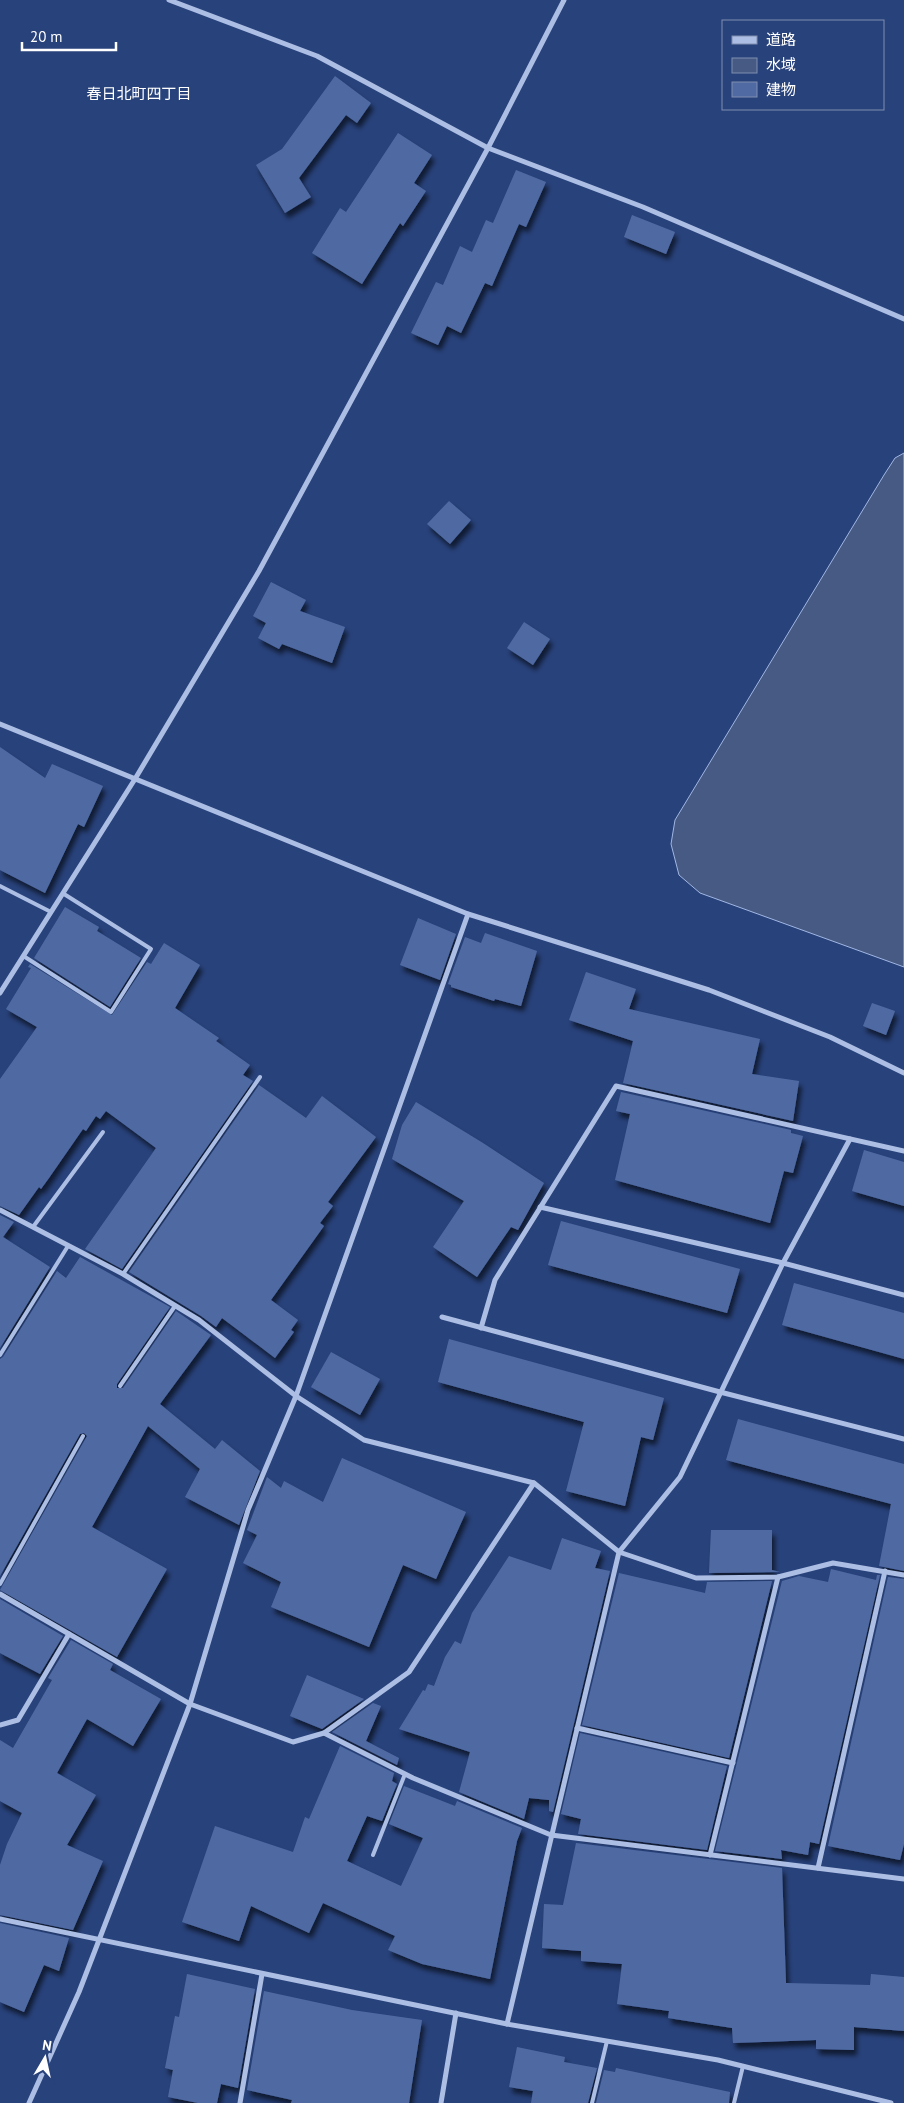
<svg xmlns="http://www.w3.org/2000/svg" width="904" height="2103" font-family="'PT Sans','Noto Sans JP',sans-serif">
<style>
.water{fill:#475a84;stroke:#a1b7e4}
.building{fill:#506ba3;filter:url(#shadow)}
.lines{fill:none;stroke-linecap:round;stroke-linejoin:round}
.service{stroke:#acbee4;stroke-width:4}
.minor{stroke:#acbee4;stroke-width:5}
.labels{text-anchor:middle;stroke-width:4;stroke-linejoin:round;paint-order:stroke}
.neighbourhood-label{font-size:15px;fill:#fff;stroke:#28427b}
</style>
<defs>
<filter id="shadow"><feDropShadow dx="3" dy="5.5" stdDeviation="2.5" flood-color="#0009"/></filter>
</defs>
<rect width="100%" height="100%" fill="#28427b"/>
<path class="water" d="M904 453V967L700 893 679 875 671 844 675 820 884 475 895 458Z"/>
<g class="building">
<path d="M335 76 371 103 357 123 346 115 299 178 311 197 285 213 256 165 282 149Z"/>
<path d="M398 133 432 155 414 183 426 191 403 226 400 223 362 284 312 253 340 208 346 212Z"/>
<path d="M516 170 546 182 526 227 519 224 492 286 485 283 461 333 447 326 438 345 411 333 436 282 443 285 460 246 472 252 486 220 493 223Z"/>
<path d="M632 215 675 232 666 254 624 237Z"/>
<path d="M449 501 471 520 450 544 427 524Z"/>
<path d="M271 582 306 600 300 611 345 627 332 663 282 644 279 649 258 638 266 623 253 616Z"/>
<path d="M524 622 550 639 533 665 507 648Z"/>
<path d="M0 747 45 778 52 764 103 786 84 827 78 824 45 893 0 870Z"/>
<path d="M65 907 99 927 97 931 141 958 110 1007 34 958Z"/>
<path d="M418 918 456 934 440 980 400 965Z"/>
<path d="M485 933 537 951 521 1006 495 999 494 1001 451 987V985L448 984 465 937 481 943Z"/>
<path d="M164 943 200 965 175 1008 219 1038 216 1041 250 1065 243 1075 253 1081 122 1269 85 1249 156 1148 106 1111 100 1119 96 1116 86 1131 83 1129 49 1178 41 1189 39 1187 19 1215 0 1206V1079L37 1027 6 1009 31 968 28 967 30 964 112 1015 147 962 151 964Z"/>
<path d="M586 972 636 989 629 1009 760 1039 752 1074 799 1081 793 1121 623 1083 633 1041 569 1020Z"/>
<path d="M872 1003 895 1011 886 1035 863 1026Z"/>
<path d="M259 1085 306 1118 322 1096 376 1137 328 1202 333 1206 320 1223 324 1226 271 1300 298 1320 291 1330 294 1332 275 1358 222 1318 216 1327 201 1316 129 1272Z"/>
<path d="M621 1092 791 1130V1133L803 1136 793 1173 784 1171 770 1223 615 1180 630 1114 616 1111Z"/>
<path d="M416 1102 483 1143 544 1183 518 1230 511 1227 477 1277 433 1247 464 1201 392 1159 402 1125Z"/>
<path d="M864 1150 904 1162V1206L852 1191Z"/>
<path d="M0 1215 14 1222 3 1237 50 1267 0 1348Z"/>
<path d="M561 1221 740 1269 727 1313 548 1265Z"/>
<path d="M80 1257 170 1307 117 1384V1388H123L176 1311 211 1335 160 1404 215 1449 222 1440 260 1471 239 1525 185 1497 200 1469 148 1426 92 1527 167 1569 117 1657 0 1590 87 1436 84 1433 80 1434 0 1576V1359L3 1357 57 1271 66 1278Z"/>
<path d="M794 1283 904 1313V1359L782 1325Z"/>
<path d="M449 1339 664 1398 653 1440 641 1437 625 1506 566 1491 584 1422 438 1382Z"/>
<path d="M331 1352 380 1379 360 1415 311 1387Z"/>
<path d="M738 1419 904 1464V1571L879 1566 891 1504 726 1460Z"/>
<path d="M342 1458 466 1512 436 1579 403 1565 369 1647 271 1607 281 1582 243 1563 257 1535 247 1530 267 1477 281 1488 284 1481 323 1502Z"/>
<path d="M711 1530H772V1570L780 1572 709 1573Z"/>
<path d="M562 1538 601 1551 595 1568 610 1571 553 1812 549 1811V1800L529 1798 524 1819 459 1792 470 1752 399 1729 423 1690 425 1691 428 1684 434 1686 445 1657 455 1641 461 1644 472 1613 509 1556 551 1570Z"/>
<path d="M831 1569 876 1580 877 1575H880L819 1844 810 1842 808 1855 781 1850 782 1859 715 1851 782 1581 799 1576 828 1582Z"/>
<path d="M619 1573 705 1593 707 1582 772 1581 729 1758 582 1725Z"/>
<path d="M888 1577 904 1579V1844L900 1860 828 1846Z"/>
<path d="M0 1599 63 1636 40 1674 0 1653Z"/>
<path d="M71 1640 113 1664 110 1670 161 1699 133 1746 87 1719 57 1773 96 1795 67 1845 103 1861 73 1930 0 1915V1865L7 1844 22 1813 0 1801V1740L13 1748 52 1680 48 1678Z"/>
<path d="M307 1675 364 1699 322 1729 290 1716Z"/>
<path d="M373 1703 381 1706 366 1741 399 1758 397 1765 332 1732Z"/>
<path d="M580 1733 727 1766 707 1850 578 1834 581 1819 561 1814Z"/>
<path d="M340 1746 394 1773 392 1781 397 1784 382 1821 367 1816 347 1861 401 1886 423 1838 389 1824 404 1786 455 1806 457 1801 522 1828 517 1841 490 1979 422 1964 388 1950 395 1936 323 1903 309 1933 251 1906 239 1941 182 1922 215 1826 293 1852 305 1817 309 1819Z"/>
<path d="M576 1843 782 1868 786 1983 870 1985 871 1974 904 1977V2031L854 2027V2050L816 2049V2040L733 2043 732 2028 668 2018 669 2011 617 2004 622 1964 581 1961V1951L542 1948 544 1904 563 1905Z"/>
<path d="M0 1923 69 1938 59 1971 44 1965 24 2012 0 2002Z"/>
<path d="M187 1974 255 1989 238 2088 221 2084 217 2103H198L168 2097 173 2070 165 2068 175 2016 179 2017Z"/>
<path d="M264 1991 352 2010 422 2020 409 2103H291L292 2100 247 2090Z"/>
<path d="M517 2047 565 2057 564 2062 597 2068 588 2103H531L533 2091 509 2087Z"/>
<path d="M616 2068 730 2092 729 2103H596L604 2070 615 2072Z"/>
</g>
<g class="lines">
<g class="service">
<path d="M0 886 51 912"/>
<path d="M25 957 111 1012 151 949 64 894"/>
<path d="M33 1227 103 1132"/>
<path d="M123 1274 260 1077"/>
<path d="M0 1355 68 1246"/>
<path d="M120 1386 175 1306"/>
<path d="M0 1584 83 1436"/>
<path d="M373 1855 405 1774"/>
<path d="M592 2103 607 2041"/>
<path d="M734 2103 743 2066"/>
</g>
<g class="minor">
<path d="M169 0 317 56 488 148 643 207 904 319"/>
<path d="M0 724 468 914 709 990 830 1037 904 1073"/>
<path d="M0 993 135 779 259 571 488 148 564 0"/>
<path d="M850 1139 783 1263 680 1477 619 1552 696 1578 778 1577 833 1563 904 1575"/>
<path d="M540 1207 783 1263 904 1295"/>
<path d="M0 1210 123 1274 199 1320 296 1396 364 1440 534 1483 619 1552 507 2024"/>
<path d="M442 1317 720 1392 904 1439"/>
<path d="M481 1328 495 1280 616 1086 904 1151"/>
<path d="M0 1594 190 1704 293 1742 324 1733 409 1672 534 1483"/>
<path d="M0 1725 18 1720 69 1634"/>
<path d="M577 1728 733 1763"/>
<path d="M324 1733 413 1778 551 1835 904 1879"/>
<path d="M710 1855 778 1577"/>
<path d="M818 1868 885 1571"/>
<path d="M0 1919 507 2024 718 2060 891 2103"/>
<path d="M29 2103 79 1992 190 1704 248 1510 296 1396 468 914"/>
<path d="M240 2103 262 1974"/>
<path d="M441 2103 456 2013"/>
</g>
</g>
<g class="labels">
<g class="neighbourhood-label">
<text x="139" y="99">春日北町四丁目</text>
</g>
</g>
<rect x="722" y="20" width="162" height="90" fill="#28427b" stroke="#7e8eb0"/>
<rect x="732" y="36" width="25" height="8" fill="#acbee4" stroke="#7e8eb0"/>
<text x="766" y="45" font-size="15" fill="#ffffff">道路</text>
<rect x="732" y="58" width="25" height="15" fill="#475a84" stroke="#7e8eb0"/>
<text x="766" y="70" font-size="15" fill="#ffffff">水域</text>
<rect x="732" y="82" width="25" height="15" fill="#506ba3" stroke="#7e8eb0"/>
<text x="766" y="95" font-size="15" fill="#ffffff">建物</text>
<g transform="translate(45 2058) rotate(9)" stroke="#28427b" stroke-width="4" paint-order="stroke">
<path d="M0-4L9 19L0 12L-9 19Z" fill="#ffffff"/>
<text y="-8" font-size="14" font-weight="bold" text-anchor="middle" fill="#ffffff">N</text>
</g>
<path d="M22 42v8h94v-8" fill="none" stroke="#ffffff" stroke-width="2.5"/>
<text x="30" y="42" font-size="15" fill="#ffffff" stroke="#28427b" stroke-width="4" paint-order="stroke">20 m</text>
</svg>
